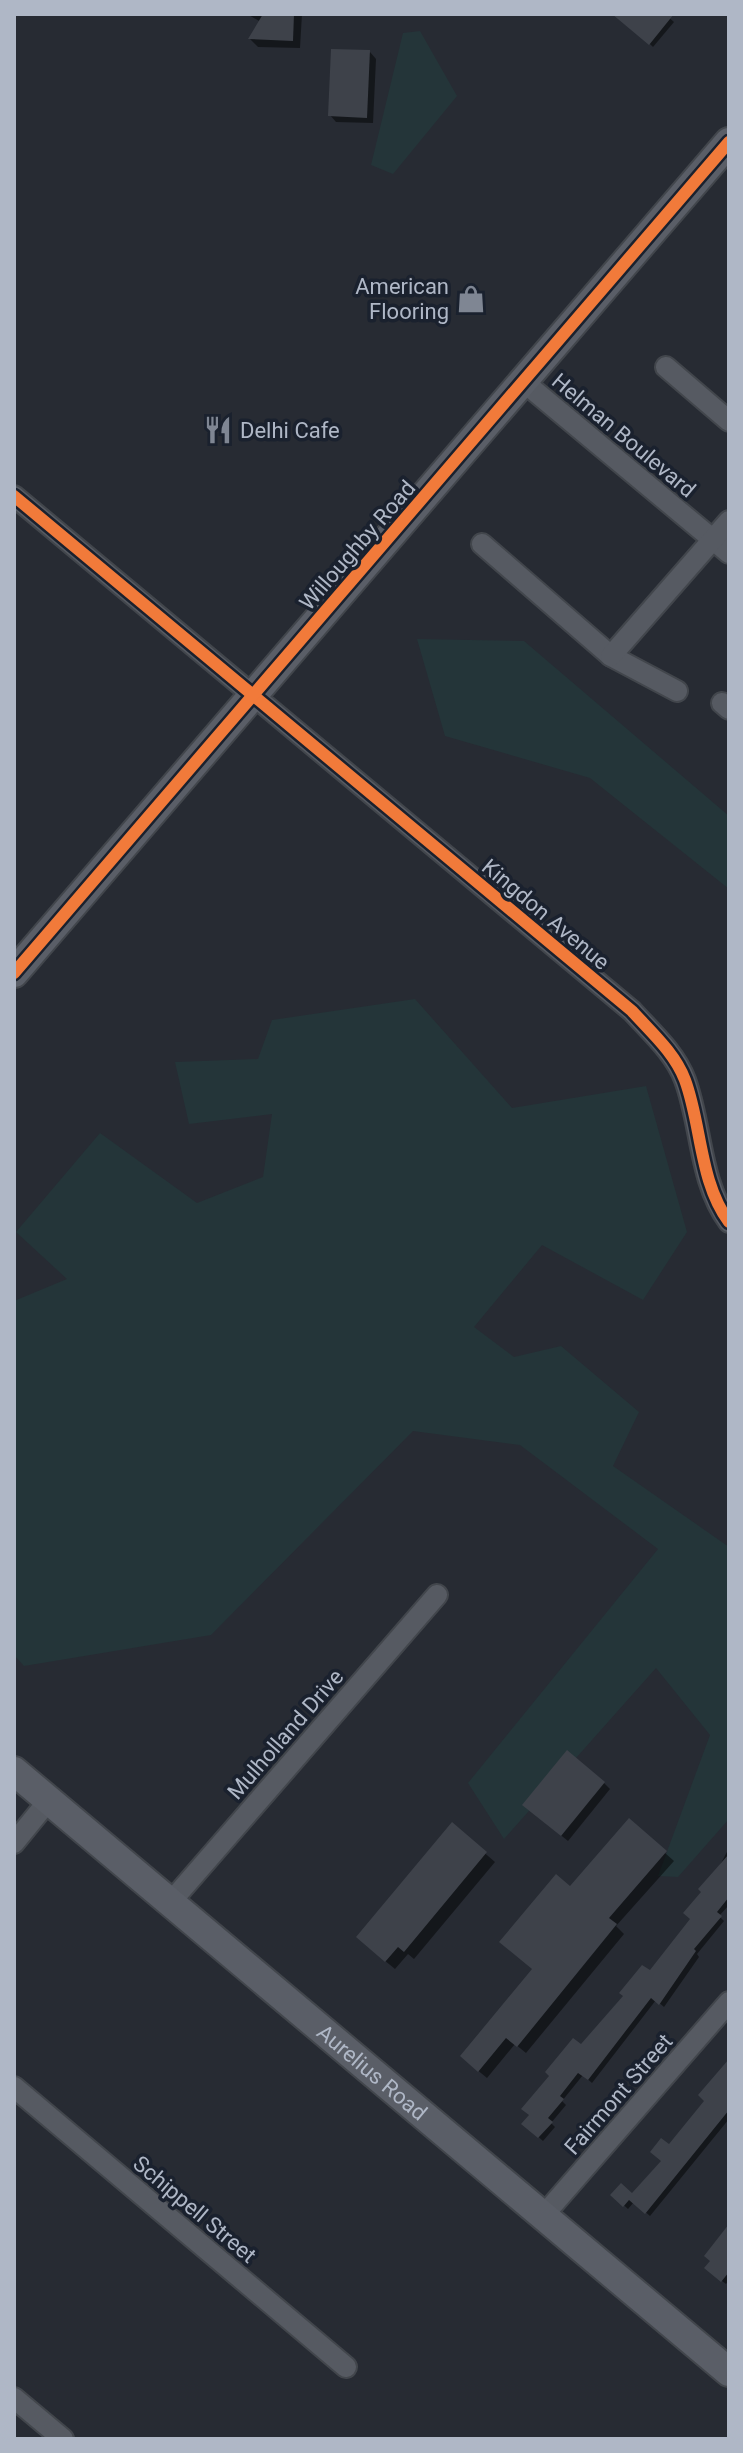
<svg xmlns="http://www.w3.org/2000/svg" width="743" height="2453" font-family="Roboto,sans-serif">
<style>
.green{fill:#243539}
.shadow{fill:#0007}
.building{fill:#3e424a}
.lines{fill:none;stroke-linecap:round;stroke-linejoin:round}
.street-casing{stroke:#42464c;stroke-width:24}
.secondary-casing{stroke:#42464c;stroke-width:32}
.street{stroke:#565a62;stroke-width:20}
.secondary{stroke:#5a5e67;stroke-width:28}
.cycleway-casing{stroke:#1a212e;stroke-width:17}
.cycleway{stroke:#f17a3a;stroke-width:12}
.labels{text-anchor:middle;stroke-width:7;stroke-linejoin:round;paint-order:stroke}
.poi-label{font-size:22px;fill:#afb7c6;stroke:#1a212e;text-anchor:end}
.street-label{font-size:22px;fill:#afb7c6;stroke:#1a212e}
</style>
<rect width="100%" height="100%" fill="#272b33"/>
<g class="green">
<path d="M420 31 457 96 393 174 371 165 403 33Z"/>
<path d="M417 639 524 641 729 816V889L590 778 445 736Z"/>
<path d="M415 999 512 1108 646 1086 687 1232 643 1300 542 1245 474 1327 514 1357 561 1346 639 1412 613 1466 729 1547V1819L678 1877 658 1876 710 1735 656 1668 504 1839 468 1783 658 1549 520 1445 413 1431 211 1635 24 1666 14 1655V1301L67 1279 16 1232 100 1133 197 1203 263 1177 272 1114 189 1124 175 1062 258 1059 272 1020Z"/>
</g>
<g class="shadow">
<path d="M247 14H302L300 48 258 47 250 39 261 22Z"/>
<path d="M619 14H665L674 22 653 47Z"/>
<path d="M370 52 376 59 373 123 336 122 330 115Z"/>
<path d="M604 1783 610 1789 568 1841 531 1811Z"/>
<path d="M629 1821 674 1861 616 1926 624 1934 526 2053 515 2044 487 2078 470 2064 534 1970 571 1888Z"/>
<path d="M452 1825 495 1862 414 1959 408 1954 395 1969 367 1946Z"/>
<path d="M729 1848V1905L719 1916 724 1921 697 1954 699 1957 664 2007 656 2000 592 2083 583 2075 562 2101 566 2105 551 2123 555 2127 543 2141 524 2124 581 2047 650 1973 692 1919Z"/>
<path d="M729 2060V2119L650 2216 634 2202 628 2209 613 2195 632 2196 664 2162 669 2147 707 2101Z"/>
<path d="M729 2227V2280L726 2284 710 2272Z"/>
</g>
<g class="building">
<path d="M263 14H294L293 41 248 39Z"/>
<path d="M612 14H674L649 45Z"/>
<path d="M331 49 370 50 367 118 328 116Z"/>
<path d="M567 1750 605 1782 561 1836 522 1805Z"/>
<path d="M629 1818 667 1851 609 1918 617 1924 517 2047 506 2038 478 2072 460 2056 532 1969 499 1942 556 1874 570 1886Z"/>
<path d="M452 1822 487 1852 404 1952 398 1947 385 1962 356 1937Z"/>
<path d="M729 1854V1897L717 1912 722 1916 694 1949 696 1951 659 2005 651 1998 588 2080 578 2073 560 2096 564 2099 548 2118 553 2122 538 2138 521 2124 529 2115 521 2109 549 2076 545 2072 573 2038 581 2044 623 1996 619 1993 642 1965 650 1970 690 1919 683 1913 701 1892 698 1889Z"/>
<path d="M729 2059V2110L645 2214 629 2200 623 2207 610 2195 621 2183 632 2193 661 2161 650 2152 661 2138 669 2144 704 2101 698 2095Z"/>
<path d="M729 2224V2272L721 2282 704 2268 710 2261 704 2256Z"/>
</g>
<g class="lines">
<defs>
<g id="street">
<path d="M666 367 729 421"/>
<path d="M525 383 729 553"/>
<path d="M14 496 632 1011C651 1032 675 1053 685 1080 702 1126 699 1181 729 1222"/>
<path d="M482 544 611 656 677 691"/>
<path d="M611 656 729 521"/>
<path d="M722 703 729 709"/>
<path d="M14 1843 49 1800"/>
<path d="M169 1904 437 1595"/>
<path d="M14 2087 346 2367"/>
<path d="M543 2216 729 2002"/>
<path d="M14 2398 63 2439"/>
</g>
<g id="secondary">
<path d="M14 973 729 142"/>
<path id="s1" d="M14 1771 729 2372"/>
</g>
</defs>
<use href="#street" class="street-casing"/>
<use href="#secondary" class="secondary-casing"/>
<use href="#street" class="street"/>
<use href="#secondary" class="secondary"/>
<defs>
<g id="cycleway">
<path d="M14 496 632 1011C651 1032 675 1053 685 1080 702 1126 699 1181 729 1222"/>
<path d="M14 973 729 142"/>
</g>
</defs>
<use href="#cycleway" class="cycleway-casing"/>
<use href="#cycleway" class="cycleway"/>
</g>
<defs>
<symbol id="shop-bare" viewBox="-9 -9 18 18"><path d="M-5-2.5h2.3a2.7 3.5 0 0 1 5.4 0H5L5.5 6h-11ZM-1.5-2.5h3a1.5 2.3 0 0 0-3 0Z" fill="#7f8693" stroke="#1a212e" stroke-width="2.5" paint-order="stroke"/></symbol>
<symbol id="restaurant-bare" viewBox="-9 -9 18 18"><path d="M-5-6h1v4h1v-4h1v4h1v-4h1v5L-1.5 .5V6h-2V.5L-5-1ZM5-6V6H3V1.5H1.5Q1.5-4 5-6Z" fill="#7f8693" stroke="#1a212e" stroke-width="2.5" paint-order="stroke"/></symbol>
</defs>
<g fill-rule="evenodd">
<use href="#shop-bare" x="451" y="279" width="40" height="40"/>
<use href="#restaurant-bare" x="198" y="410" width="40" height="40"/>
</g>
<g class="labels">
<g class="poi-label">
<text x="449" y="294">American<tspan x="449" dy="25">Flooring</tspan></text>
<text x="240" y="438" text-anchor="start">Delhi Cafe</text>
</g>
<g class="street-label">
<text transform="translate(624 435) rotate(40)" y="8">Helman Boulevard</text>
<text transform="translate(357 545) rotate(-49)" y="8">Willoughby Road</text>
<text transform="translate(546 914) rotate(40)" y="8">Kingdon Avenue</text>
<text transform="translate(285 1734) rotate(-49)" y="8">Mulholland Drive</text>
<text dy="8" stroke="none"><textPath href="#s1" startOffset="468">Aurelius Road</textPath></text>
<text transform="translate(618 2094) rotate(-49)" y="8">Fairmont Street</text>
<text transform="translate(195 2209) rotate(40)" y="8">Schippell Street</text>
</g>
</g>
<rect width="743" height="2453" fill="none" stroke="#afb7c6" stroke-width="32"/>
</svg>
